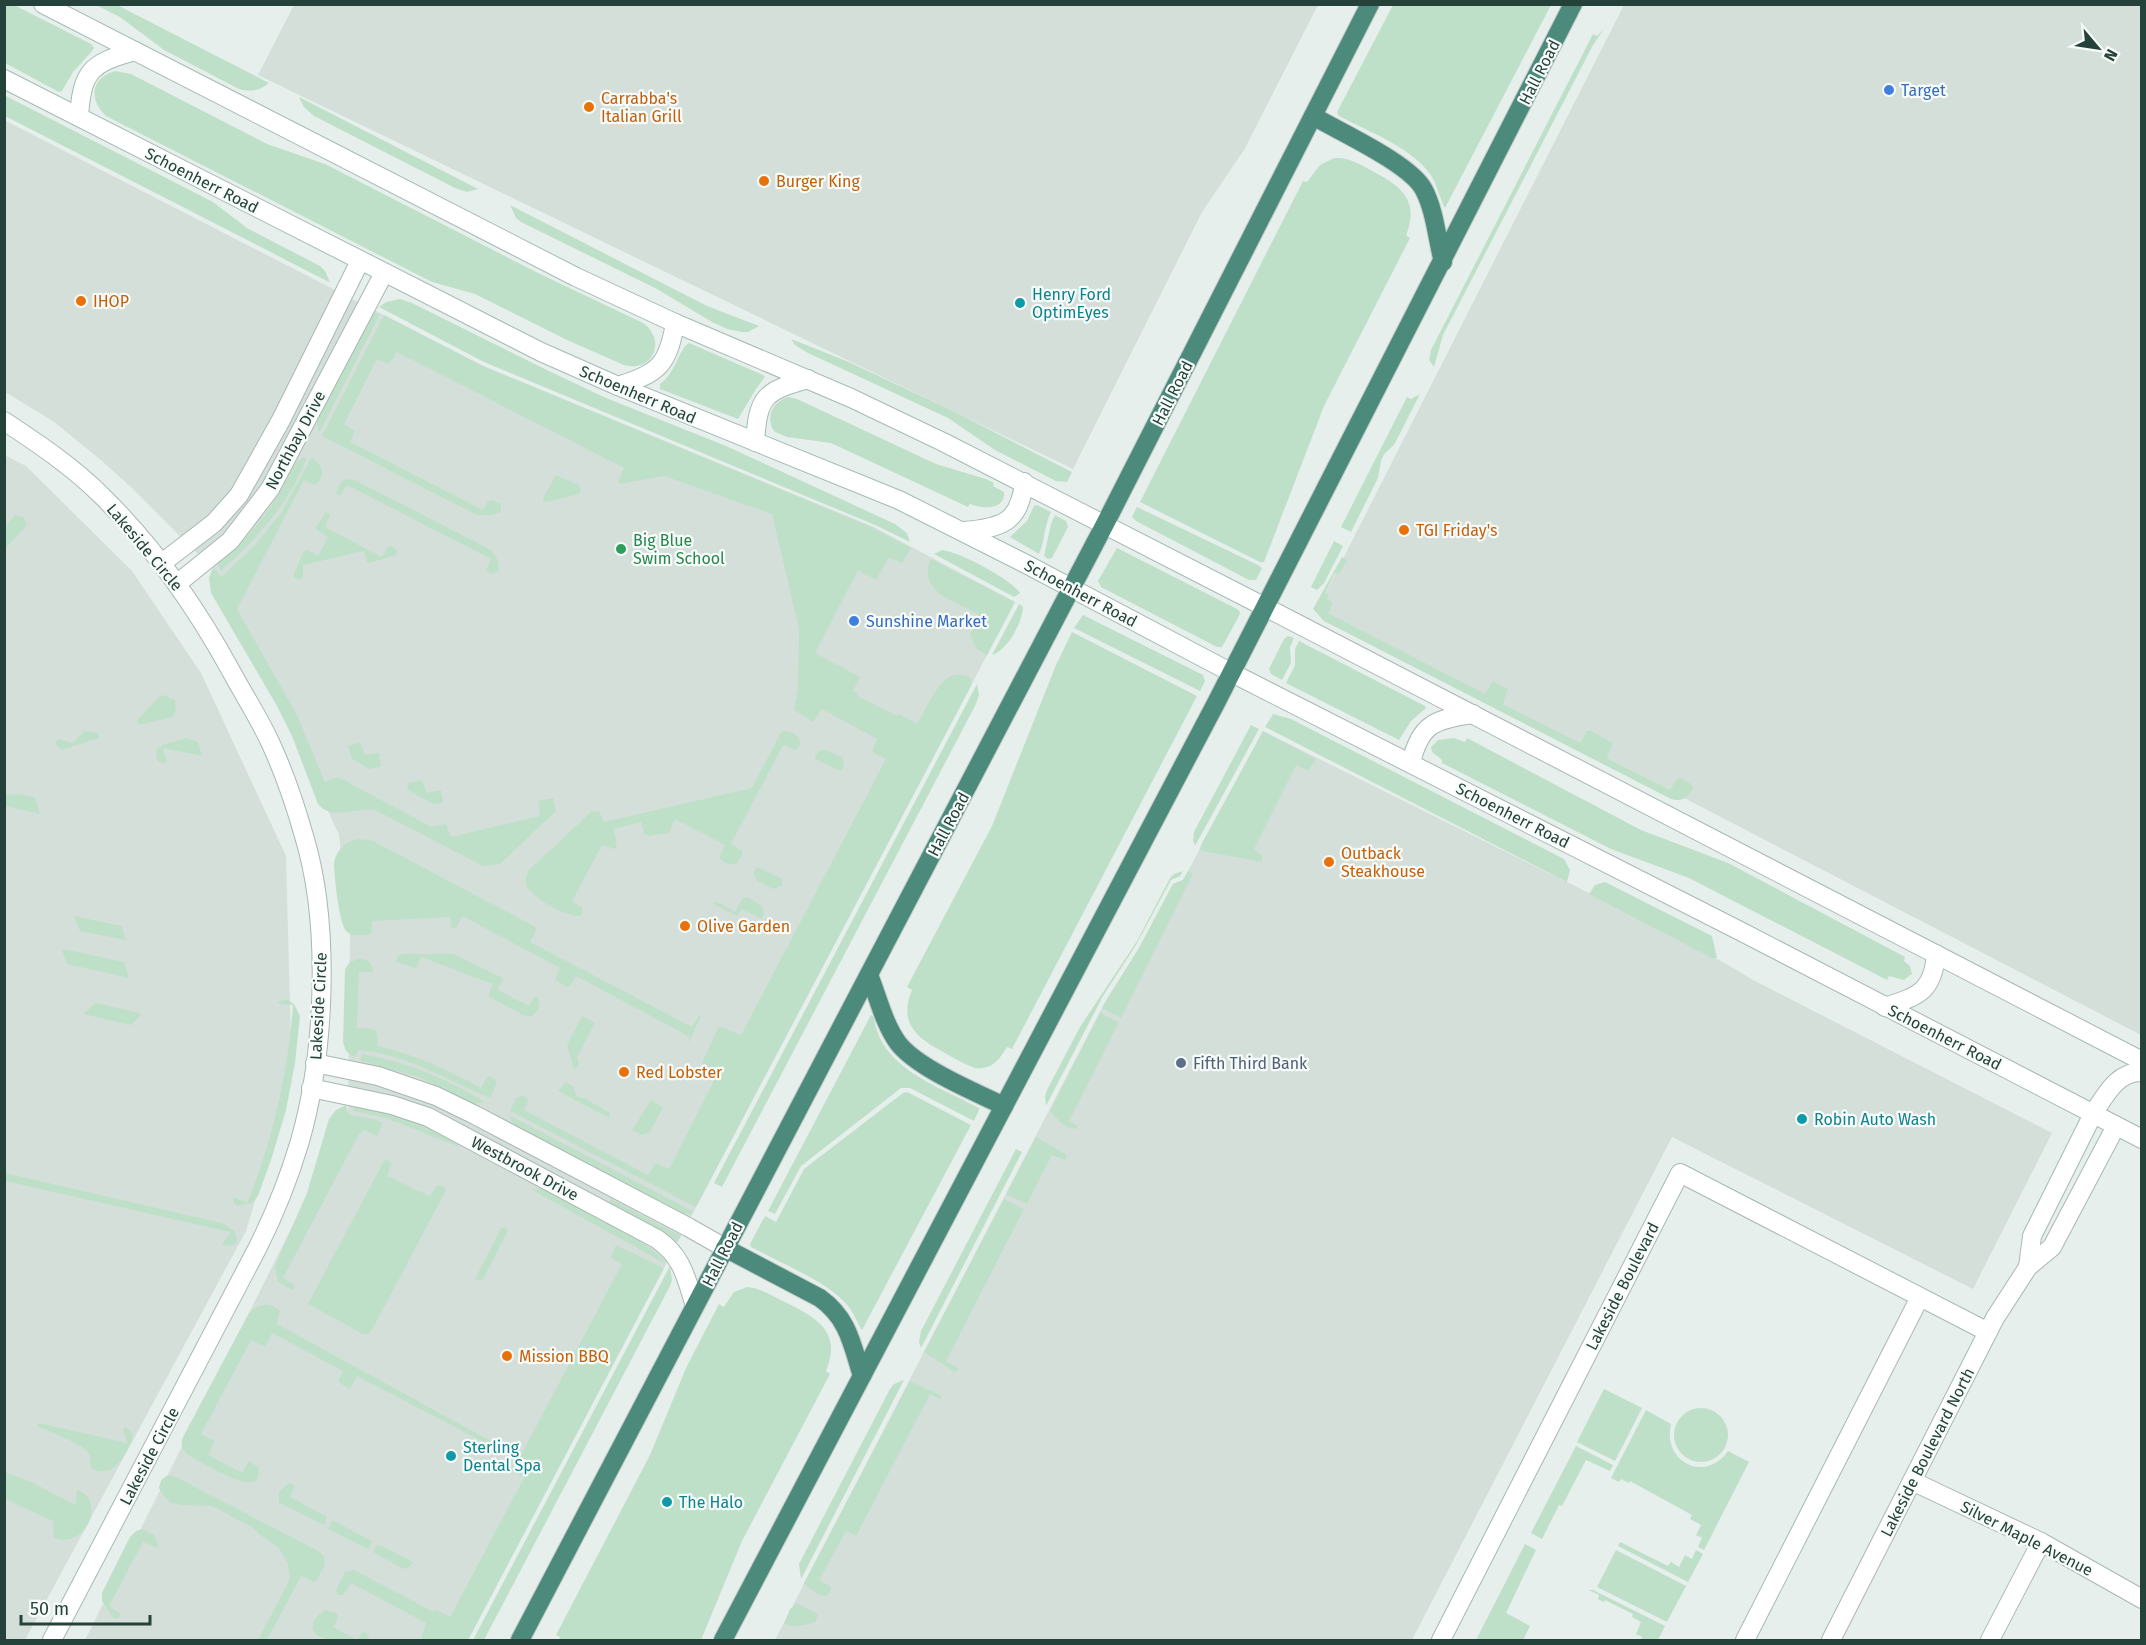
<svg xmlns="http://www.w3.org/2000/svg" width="2146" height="1645" font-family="'Fira Sans',sans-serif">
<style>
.built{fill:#d4dfda}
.green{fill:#bfe0c8}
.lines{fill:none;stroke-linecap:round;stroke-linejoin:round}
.minor-casing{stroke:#a8b8b2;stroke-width:20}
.tertiary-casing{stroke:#a8b8b2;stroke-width:20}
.secondary-casing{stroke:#a4bbb3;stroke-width:20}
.trunk-casing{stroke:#c2cac8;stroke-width:20}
.minor{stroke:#fff;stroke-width:18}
.tertiary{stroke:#fff;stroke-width:18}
.secondary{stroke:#fff;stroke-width:18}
.trunk{stroke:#4c8a7c;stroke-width:18}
.shop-dot{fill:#3f7fe0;stroke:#f7fbf9;stroke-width:2}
.food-dot{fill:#e8710a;stroke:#f7fbf9;stroke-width:2}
.culture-dot{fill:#0f9aa8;stroke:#f7fbf9;stroke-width:2}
.leisure-dot{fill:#2e9e5b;stroke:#f7fbf9;stroke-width:2}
.service-dot{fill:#5c6f8a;stroke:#f7fbf9;stroke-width:2}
.labels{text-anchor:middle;stroke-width:4.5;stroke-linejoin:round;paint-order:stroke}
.street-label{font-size:16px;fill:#24423a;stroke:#f7fbf9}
.shop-label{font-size:16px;fill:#366cbe;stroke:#f7fbf9;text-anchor:start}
.food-label{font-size:16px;fill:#c56008;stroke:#f7fbf9;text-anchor:start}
.culture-label{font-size:16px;fill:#0d838f;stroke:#f7fbf9;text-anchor:start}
.leisure-label{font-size:16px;fill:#27864d;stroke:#f7fbf9;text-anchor:start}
.service-label{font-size:16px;fill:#4e5e75;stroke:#f7fbf9;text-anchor:start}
</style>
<rect width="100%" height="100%" fill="#e6efeb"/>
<g class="built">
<path d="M294 5H1318L1244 150 1202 212 1073 469 258 75Z"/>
<path d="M1624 5H2141V1035L1318 608Z"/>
<path d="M4 120 483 366 874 527 1015 602 468 1640H85L348 1115 350 932 339 835 221 577 133 489 102 461 53 421 5 392Z"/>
<path d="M4 455 26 466 132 571 201 673 286 856 292 1080 246 1231 25 1640H4Z"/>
<path d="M1263 731 1579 888 1723 962 1753 980 2052 1133 1973 1289 1672 1137 1412 1640H775L1106 1000 1139 948 1173 884 1183 880 1188 871Z"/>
</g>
<g class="green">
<path d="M4 5H14L91 44 94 48 92 51 73 72 62 91 59 92 5 63Z"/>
<path d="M96 5H117L269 83C260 91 251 92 239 89L164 50 120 17Z"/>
<path d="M1393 5H1551L1445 208C1439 198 1438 185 1430 174 1411 147 1367 131 1339 116L1337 112Z"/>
<path d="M1604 29 1593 45 1443 335 1434 367 1429 360 1431 350 1593 34 1597 36Z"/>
<path d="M115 71 131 74 267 144 325 164 540 274 643 323C667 340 653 373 624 365L567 340 475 294 432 282 106 116C89 100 90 78 115 71Z"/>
<path d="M4 95 213 202 247 228 320 266 325 271 330 282 327 281 5 116Z"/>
<path d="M299 97 478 189 467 192 455 188 314 116 304 107Z"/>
<path d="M1334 158C1350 157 1361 165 1374 172 1401 186 1420 201 1406 235L1410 238 1324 406 1264 562H1260L1140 502 1303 181 1307 182 1320 165Z"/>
<path d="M510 205 707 306 759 326 748 332H742L727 329 712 322 657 289 521 222 516 218Z"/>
<path d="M400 299 412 303 551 372 606 398 726 446 895 524 907 533 910 542 875 525 484 362 379 307 386 302Z"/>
<path d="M374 313 380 314 319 433 317 424 318 417Z"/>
<path d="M384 315 483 366 871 527 911 548 902 563 889 557 876 580 858 570 815 653 860 677 853 691 858 694 857 696 897 716 899 714 917 724C929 706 943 660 972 679L971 686 696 1207 510 1111 516 1098 523 1095 529 1100 524 1110 648 1175 656 1163 669 1169 718 1073 702 1063 718 1028 721 1027 741 1035 886 759 873 752V748L877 739 822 709 813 722 794 710 798 689 799 629 772 514 664 476 620 484 618 481 624 468 397 352 389 364 377 359 344 424 355 431 350 442 483 510 488 501 492 500 501 504V512L492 515H477L322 436Z"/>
<path d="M791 339 849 362 953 411 1072 472 1067 482 1056 481 1048 477 995 450 948 418 808 353 795 345Z"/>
<path d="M689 343 763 375 765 377 756 389 738 419 660 389V384C676 373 679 348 689 343Z"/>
<path d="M1420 394 1394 445 1384 454 1381 461 1378 478 1351 532 1341 527 1407 397 1411 399Z"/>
<path d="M789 397 797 399 936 464 986 479 994 483 993 486 1004 492C1006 510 982 509 970 504L968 507 831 443 787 437 775 432 772 428C767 413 774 401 789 397Z"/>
<path d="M307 457C290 503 257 538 221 571L218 563C246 540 270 512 287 480 292 470 295 458 307 457Z"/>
<path d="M311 458C324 464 326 476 315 485L304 480 237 609 297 715 325 782 338 777 432 827 446 824 451 837 540 816 538 801 553 798 556 811 500 864 483 866 375 810C355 807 332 821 318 804L292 736 277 706 211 593 209 578 213 568 222 577 255 545 281 513Z"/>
<path d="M556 475 579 485 581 490 579 494 546 502 543 501V498Z"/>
<path d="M347 479 355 480 491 550C496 554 500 564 498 571L493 574 486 571 491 559 347 485 341 495H337L336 492 341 482Z"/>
<path d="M1037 505 1051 512C1044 526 1045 541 1039 554L1010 537 1027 521 1034 506Z"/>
<path d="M1137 507 1258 565 1262 568 1256 580H1249L1136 521 1132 517Z"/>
<path d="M326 512 330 515 325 527 382 557 388 547 391 546 397 550 396 555 369 563 367 562 364 551 303 565V577L299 580 293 576 304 551 308 550 318 556 328 537 317 530 316 528Z"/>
<path d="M15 515 23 517 27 525 5 549V527Z"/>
<path d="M1055 515 1066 521 1068 527 1052 558 1048 559 1044 556 1051 524Z"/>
<path d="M1334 541 1343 546 1324 583 1317 590 1311 587Z"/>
<path d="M1117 548 1237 609 1240 612 1239 616 1222 647H1217L1101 587 1098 581Z"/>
<path d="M942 550C958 551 1012 580 1020 593L1014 597 934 554Z"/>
<path d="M1342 557 1347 560 1340 573H1335L1325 593 1328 595 1327 599 1333 603 1328 613 1485 694 1492 682H1494L1508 689 1503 704 1580 743 1587 731H1591L1613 743 1607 758 1670 790 1678 777 1691 784 1693 788C1688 798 1682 802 1671 799L1324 621 1313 609Z"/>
<path d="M931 559 1015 602 987 655 977 649 970 635 978 614C956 602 916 591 931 559Z"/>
<path d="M1019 604 1023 607C1022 623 1008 650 992 655Z"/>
<path d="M1083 615 1203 675 1205 681 1200 691 1074 628Z"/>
<path d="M1072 632 1197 696 1012 1049 1007 1047C999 1060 992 1070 975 1068 964 1064 954 1058 945 1053 917 1038 898 1024 912 990L907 987 992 826 1056 665Z"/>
<path d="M1288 636 1294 638 1290 647 1291 663 1282 680 1271 674 1269 669 1284 639Z"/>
<path d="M1299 641 1425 706 1426 708 1411 721 1399 740 1286 683 1295 665V649Z"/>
<path d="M977 684 979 695 975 706 722 1187 714 1183Z"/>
<path d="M163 695 175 700 176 708 173 717 139 725 137 720 159 697Z"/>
<path d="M1273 714 1291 719 1564 859 1570 870 1567 882 1265 727Z"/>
<path d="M1251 725 1259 729 1195 846 1193 840 1194 832Z"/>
<path d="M84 731 98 733 99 738 62 750 55 744 58 739 73 743Z"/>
<path d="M784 731C793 731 801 737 800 746L795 750 783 745 731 844 742 850V855L737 863C731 866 722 863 719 857L725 845 675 819 669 833 648 836 644 834 641 822 614 829 617 846 615 849 602 845 572 901 583 908 582 914 579 916C565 916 531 898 526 884 524 879 527 875 529 870L591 812 599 811 604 822 752 788 781 732Z"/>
<path d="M1263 731 1316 759 1308 771 1297 765 1295 767 1254 849 1262 856V862L1202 851 1200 849 1201 845Z"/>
<path d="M186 738 198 742 202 756 163 748 167 762 161 763 157 760 156 750 163 745Z"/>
<path d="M1454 738 1465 742 1467 738 1641 830 1728 863 1905 957 1904 961 1910 966 1912 974 1904 980 1889 976 1887 980 1689 878 1611 849 1442 763V760L1432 752 1431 747 1438 740Z"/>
<path d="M360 742 365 755 379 753 381 765 380 767 369 769 352 759 348 746Z"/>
<path d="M820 750H826L842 757 844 764 842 770H837L815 759V756Z"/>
<path d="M422 780 427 793 441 790 443 800 442 803 433 804 408 790 407 787 409 783Z"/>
<path d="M20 794 35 798 40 814 5 806V795Z"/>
<path d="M357 839 371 840 534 926 536 930 530 942 692 1027 699 1016H701L686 1048 690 1037 576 976 570 986 566 987 555 980 560 968 462 916 456 928 453 929 451 927 450 917 372 921 371 934C364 935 353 937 347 932 339 926 334 874 334 862 337 850 345 842 357 839Z"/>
<path d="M757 867 782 879V885L773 889 757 881 753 873Z"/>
<path d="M1183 871 1180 876 1171 880 1136 945 1103 996 1046 1106 1045 1096 1047 1090 1080 1027 1137 941 1170 878 1174 874Z"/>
<path d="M1188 871 1193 874 1121 1018 1102 1008 1139 948 1173 884 1183 880Z"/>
<path d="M1605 882 1712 936 1717 958H1712L1589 894 1595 885Z"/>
<path d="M747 897 762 906 764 914 761 919 742 909 737 916 713 904 715 901 735 912 743 898Z"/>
<path d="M74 916 122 926 125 940 80 931Z"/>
<path d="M64 949 124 962 129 978 67 964 62 950Z"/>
<path d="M403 954H453L503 978 498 990 529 1006 534 997H538L539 1009 532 1016H525L488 996 493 984 421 957 416 968 396 962 398 956Z"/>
<path d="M360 958 369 961 373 969 372 972H359L357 1028C374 1029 379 1026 377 1046 414 1054 448 1070 481 1088L487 1077 490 1076 497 1082 490 1098C446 1080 407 1054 358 1050L355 1058 346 1051 343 1042 345 969 350 962Z"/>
<path d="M286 999 294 1004 300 1016 295 1063 286 1110 272 1157 258 1196 252 1203 237 1206 233 1202V1197L247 1203 251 1194C274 1133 288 1071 293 1005L279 1004 278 1002Z"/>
<path d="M96 1003 140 1013 141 1015 131 1025 83 1014Z"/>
<path d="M1100 1013 1119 1022 1069 1121 1078 1126 1076 1129C1064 1128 1057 1119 1050 1111Z"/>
<path d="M871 1015 874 1017C880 1068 938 1086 979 1108V1110L974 1121 910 1088H901L801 1166 775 1214 768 1211Z"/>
<path d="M582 1016 595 1023 577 1057 579 1065 574 1070 567 1045Z"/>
<path d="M361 1054C405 1061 447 1079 485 1102L473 1104 419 1077 364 1062 361 1061Z"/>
<path d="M566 1082 574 1087 576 1096 584 1098 610 1113 609 1118 558 1091Z"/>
<path d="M907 1092 971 1125 862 1330C857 1323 854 1313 848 1306 829 1282 778 1262 751 1247L750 1244 765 1216 776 1222 804 1169 903 1093Z"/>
<path d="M651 1100 663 1107 650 1132 642 1135 632 1130Z"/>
<path d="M354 1104C372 1106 454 1131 460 1147L386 1118 353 1111Z"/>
<path d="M346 1105 349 1115 374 1119 383 1123 377 1136 364 1130 359 1134 283 1278 294 1285 295 1288 292 1290 278 1282 275 1266 307 1193 329 1119 336 1110Z"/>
<path d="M509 1115 692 1211 691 1215 679 1212 518 1128 513 1124Z"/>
<path d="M1036 1137 1067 1155 1065 1160 1052 1155 1027 1204 1006 1194Z"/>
<path d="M1016 1149 1022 1152 921 1348 919 1342 921 1331Z"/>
<path d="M385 1159 392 1163 387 1176 430 1196 437 1185 445 1187 446 1190 372 1330 368 1334H363L308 1304Z"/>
<path d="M5 1173 222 1223 235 1231 237 1242 234 1245 225 1246 222 1244 231 1233 230 1232 5 1181Z"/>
<path d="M543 1188C563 1199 663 1248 666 1264L532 1190Z"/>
<path d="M611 1199 681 1236 677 1242 609 1202Z"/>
<path d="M1004 1199 1024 1209 946 1361 959 1369 955 1372 924 1352Z"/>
<path d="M501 1228H506L508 1231 482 1281 475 1279Z"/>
<path d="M616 1245 664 1268 468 1640H424L421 1638 426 1623 351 1583 343 1595H338L336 1590 345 1572 354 1570 432 1611 436 1610 450 1617 524 1478 510 1470 516 1459 357 1376 350 1389 338 1382 343 1371 272 1333 265 1347 251 1340 201 1434 215 1441 208 1455 242 1473 249 1461 258 1467C266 1505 200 1461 188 1455 181 1449 180 1443 184 1435L249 1313C260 1303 268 1301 280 1311L277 1324 520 1457 622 1264 611 1258Z"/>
<path d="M670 1266 672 1280 670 1286 484 1640H473Z"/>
<path d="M747 1287C761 1288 774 1297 787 1303 818 1319 842 1332 826 1371L830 1374 742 1541 701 1640H559L560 1637 556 1635 650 1455 686 1368 719 1304 724 1307 734 1292Z"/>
<path d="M904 1380 801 1579 799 1564 890 1389 894 1384Z"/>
<path d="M910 1381 942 1396 940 1399 930 1394 856 1536 846 1531 819 1580 830 1586 831 1590 827 1596C819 1596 810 1590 804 1583Z"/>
<path d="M1604 1389 1642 1408 1615 1461 1577 1442Z"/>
<circle cx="1701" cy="1435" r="27"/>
<path d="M1646 1410 1671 1424C1662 1462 1705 1484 1728 1451L1749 1462 1704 1550 1698 1547 1702 1538 1696 1535 1701 1525 1690 1519 1692 1515 1630 1481 1629 1483 1621 1479 1619 1482 1611 1478Z"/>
<path d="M39 1423 127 1443 123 1429 125 1427 131 1431 133 1438C126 1455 113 1481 91 1468 90 1464 91 1457 89 1454 83 1443 49 1432 37 1426Z"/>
<path d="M1576 1446 1613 1465 1610 1471 1586 1460 1562 1506 1559 1505 1542 1539 1531 1533Z"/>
<path d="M5 1472 33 1483 76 1505 77 1490C106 1498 88 1550 54 1538L53 1521 5 1499Z"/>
<path d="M168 1475 176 1477 318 1551 324 1556 325 1565 316 1581 314 1582 301 1576 267 1640H258L290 1579 288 1564 279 1548 260 1535 252 1527 212 1506 181 1505 171 1503 163 1495 159 1488 161 1480Z"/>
<path d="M289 1483 295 1485 290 1497 327 1517 324 1525 279 1503V1492Z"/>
<path d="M332 1520 372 1541 369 1549 328 1529Z"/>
<path d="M142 1529 154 1535 158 1545 155 1547 143 1542 109 1606 121 1614 120 1617 114 1619 102 1601V1593L130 1537 136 1531Z"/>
<path d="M1620 1542 1668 1566 1671 1562 1679 1567 1685 1555 1692 1559 1696 1550 1703 1554 1688 1582 1618 1546Z"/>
<path d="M377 1544 413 1562 409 1567 404 1569 373 1552Z"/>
<path d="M1525 1544 1536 1550 1506 1613 1530 1626 1523 1640H1476Z"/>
<path d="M1616 1550 1686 1586 1667 1622 1597 1587Z"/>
<path d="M1589 1590H1593L1665 1626 1658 1640H1641L1642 1637 1636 1634 1641 1622 1632 1617 1633 1614 1605 1600 1604 1602 1598 1599 1599 1595Z"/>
<path d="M797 1603 818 1614 816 1621C806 1625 795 1629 784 1624L790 1609Z"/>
<path d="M326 1610 337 1614 338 1618 333 1627 357 1640 363 1631 369 1636 368 1640C356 1641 308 1645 313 1624 315 1617 320 1613 326 1610Z"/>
</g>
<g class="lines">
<defs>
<g id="minor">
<path d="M4 421C39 444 73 467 102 496 155 548 196 607 231 671 244 695 259 718 270 742 284 772 295 804 304 836 331 925 325 1053 300 1141 289 1178 275 1213 258 1247L52 1640"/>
<path d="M162 563 214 523 239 495 281 420 360 261"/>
<path d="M178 583 230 541 270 489 384 273"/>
<path d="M315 1063 378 1076 436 1096 475 1115 688 1227 725 1248"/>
<path d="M311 1088 392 1105 428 1117 657 1239C683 1257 686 1278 695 1306"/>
<path d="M2028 1267 2032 1236 2093 1114"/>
<path d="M1912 1481 2041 1542 2142 1599"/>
<path d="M1441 1640 1680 1173 1988 1332"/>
<path d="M1745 1640 1919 1299"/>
<path d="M1831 1640 1995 1318 2028 1267 2052 1247 2116 1126"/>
<path d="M1990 1640 2041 1542"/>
</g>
<g id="tertiary">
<path d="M1265 607 2142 1061"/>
<path d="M1232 673 1742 932 2142 1139"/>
<path d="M1411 763C1420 724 1435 719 1473 714"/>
<path d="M1885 1007C1918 996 1933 992 1936 954"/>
<path d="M2093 1114C2105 1096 2117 1071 2142 1072"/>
</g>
<g id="secondary">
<path d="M43 4 576 277 675 323 851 398 943 442 1265 607"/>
<path d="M4 79 541 352 618 386 899 500 1024 563 1232 673"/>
<path d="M79 117C82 72 90 63 135 51"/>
<path d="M618 386C658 373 668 366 675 323"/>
<path d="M755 442C758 396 765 391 808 379"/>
<path d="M964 531C1001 528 1020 523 1024 482"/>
</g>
<g id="trunk">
<path d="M1313 116C1340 132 1411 164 1424 190 1435 211 1437 239 1443 262"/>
<path d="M869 975C878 997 884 1024 898 1043 917 1068 975 1092 1004 1106"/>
<path d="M725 1248 820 1298C849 1319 852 1345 862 1376"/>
<path d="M520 1640 1105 524 1370 4"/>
<path d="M723 1640 1216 703 1573 4"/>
</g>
</defs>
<use href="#minor" class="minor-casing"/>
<use href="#tertiary" class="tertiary-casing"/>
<use href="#secondary" class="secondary-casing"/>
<use href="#trunk" class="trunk-casing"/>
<use href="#minor" class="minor"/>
<use href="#tertiary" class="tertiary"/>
<use href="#secondary" class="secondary"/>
<use href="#trunk" class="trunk"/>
</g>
<g class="shop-dot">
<circle cx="1889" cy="90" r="6"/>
<circle cx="854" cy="621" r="6"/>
</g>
<g class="food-dot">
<circle cx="589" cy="107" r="6"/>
<circle cx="764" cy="181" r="6"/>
<circle cx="81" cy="301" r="6"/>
<circle cx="1404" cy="530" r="6"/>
<circle cx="1329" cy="862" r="6"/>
<circle cx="685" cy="926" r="6"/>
<circle cx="624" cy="1072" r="6"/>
<circle cx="507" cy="1356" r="6"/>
</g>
<g class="culture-dot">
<circle cx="1020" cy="303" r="6"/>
<circle cx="1802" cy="1119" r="6"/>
<circle cx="451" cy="1456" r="6"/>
<circle cx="667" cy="1502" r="6"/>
</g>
<circle class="leisure-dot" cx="621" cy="549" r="6"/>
<circle class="service-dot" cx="1181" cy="1063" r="6"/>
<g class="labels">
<g class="street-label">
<text transform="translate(1539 72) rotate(-63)" y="6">Hall Road</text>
<text transform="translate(202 180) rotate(27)" y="6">Schoenherr Road</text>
<text transform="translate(1172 393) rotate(-63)" y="6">Hall Road</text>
<text transform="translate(638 394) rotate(23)" y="6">Schoenherr Road</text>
<text transform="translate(295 440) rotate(-62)" y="6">Northbay Drive</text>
<text transform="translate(145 547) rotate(50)" y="6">Lakeside Circle</text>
<text transform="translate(1081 593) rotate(28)" y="6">Schoenherr Road</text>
<text transform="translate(1513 815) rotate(27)" y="6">Schoenherr Road</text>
<text transform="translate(948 824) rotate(-62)" y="6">Hall Road</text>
<text transform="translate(318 1006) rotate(-87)" y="6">Lakeside Circle</text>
<text transform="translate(1945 1037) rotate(27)" y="6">Schoenherr Road</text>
<text transform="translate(525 1168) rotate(28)" y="6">Westbrook Drive</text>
<text transform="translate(722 1254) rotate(-63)" y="6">Hall Road</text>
<text transform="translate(1622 1286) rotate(-63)" y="6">Lakeside Boulevard</text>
<text transform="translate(1927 1452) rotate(-63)" y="6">Lakeside Boulevard North</text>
<text transform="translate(149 1456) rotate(-62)" y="6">Lakeside Circle</text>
<text transform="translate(2027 1538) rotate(27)" y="6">Silver Maple Avenue</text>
</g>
<g class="shop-label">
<text x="1901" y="96">Target</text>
<text x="866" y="627">Sunshine Market</text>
</g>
<g class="food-label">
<text x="601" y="104">Carrabba's<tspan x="601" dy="18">Italian Grill</tspan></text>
<text x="776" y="187">Burger King</text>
<text x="93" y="307">IHOP</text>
<text x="1416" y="536">TGI Friday's</text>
<text x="1341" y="859">Outback<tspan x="1341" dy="18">Steakhouse</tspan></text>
<text x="697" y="932">Olive Garden</text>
<text x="636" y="1078">Red Lobster</text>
<text x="519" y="1362">Mission BBQ</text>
</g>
<g class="culture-label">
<text x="1032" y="300">Henry Ford<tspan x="1032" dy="18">OptimEyes</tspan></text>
<text x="1814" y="1125">Robin Auto Wash</text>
<text x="463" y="1453">Sterling<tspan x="463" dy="18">Dental Spa</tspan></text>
<text x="679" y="1508">The Halo</text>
</g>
<g class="leisure-label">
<text x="633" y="546">Big Blue<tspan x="633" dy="18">Swim School</tspan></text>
</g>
<g class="service-label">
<text x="1193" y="1069">Fifth Third Bank</text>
</g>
</g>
<rect width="2146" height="1645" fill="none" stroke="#24423a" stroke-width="12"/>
<g transform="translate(2098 48) rotate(119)" stroke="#f7fbf9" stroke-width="4.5" paint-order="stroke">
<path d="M0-4.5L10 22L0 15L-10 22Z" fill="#24423a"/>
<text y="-9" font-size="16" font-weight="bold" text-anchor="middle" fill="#24423a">N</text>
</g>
<path d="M21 1615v9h129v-9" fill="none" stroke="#24423a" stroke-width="3"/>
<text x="30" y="1615" font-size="18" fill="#24423a" stroke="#f7fbf9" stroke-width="4.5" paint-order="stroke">50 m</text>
</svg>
